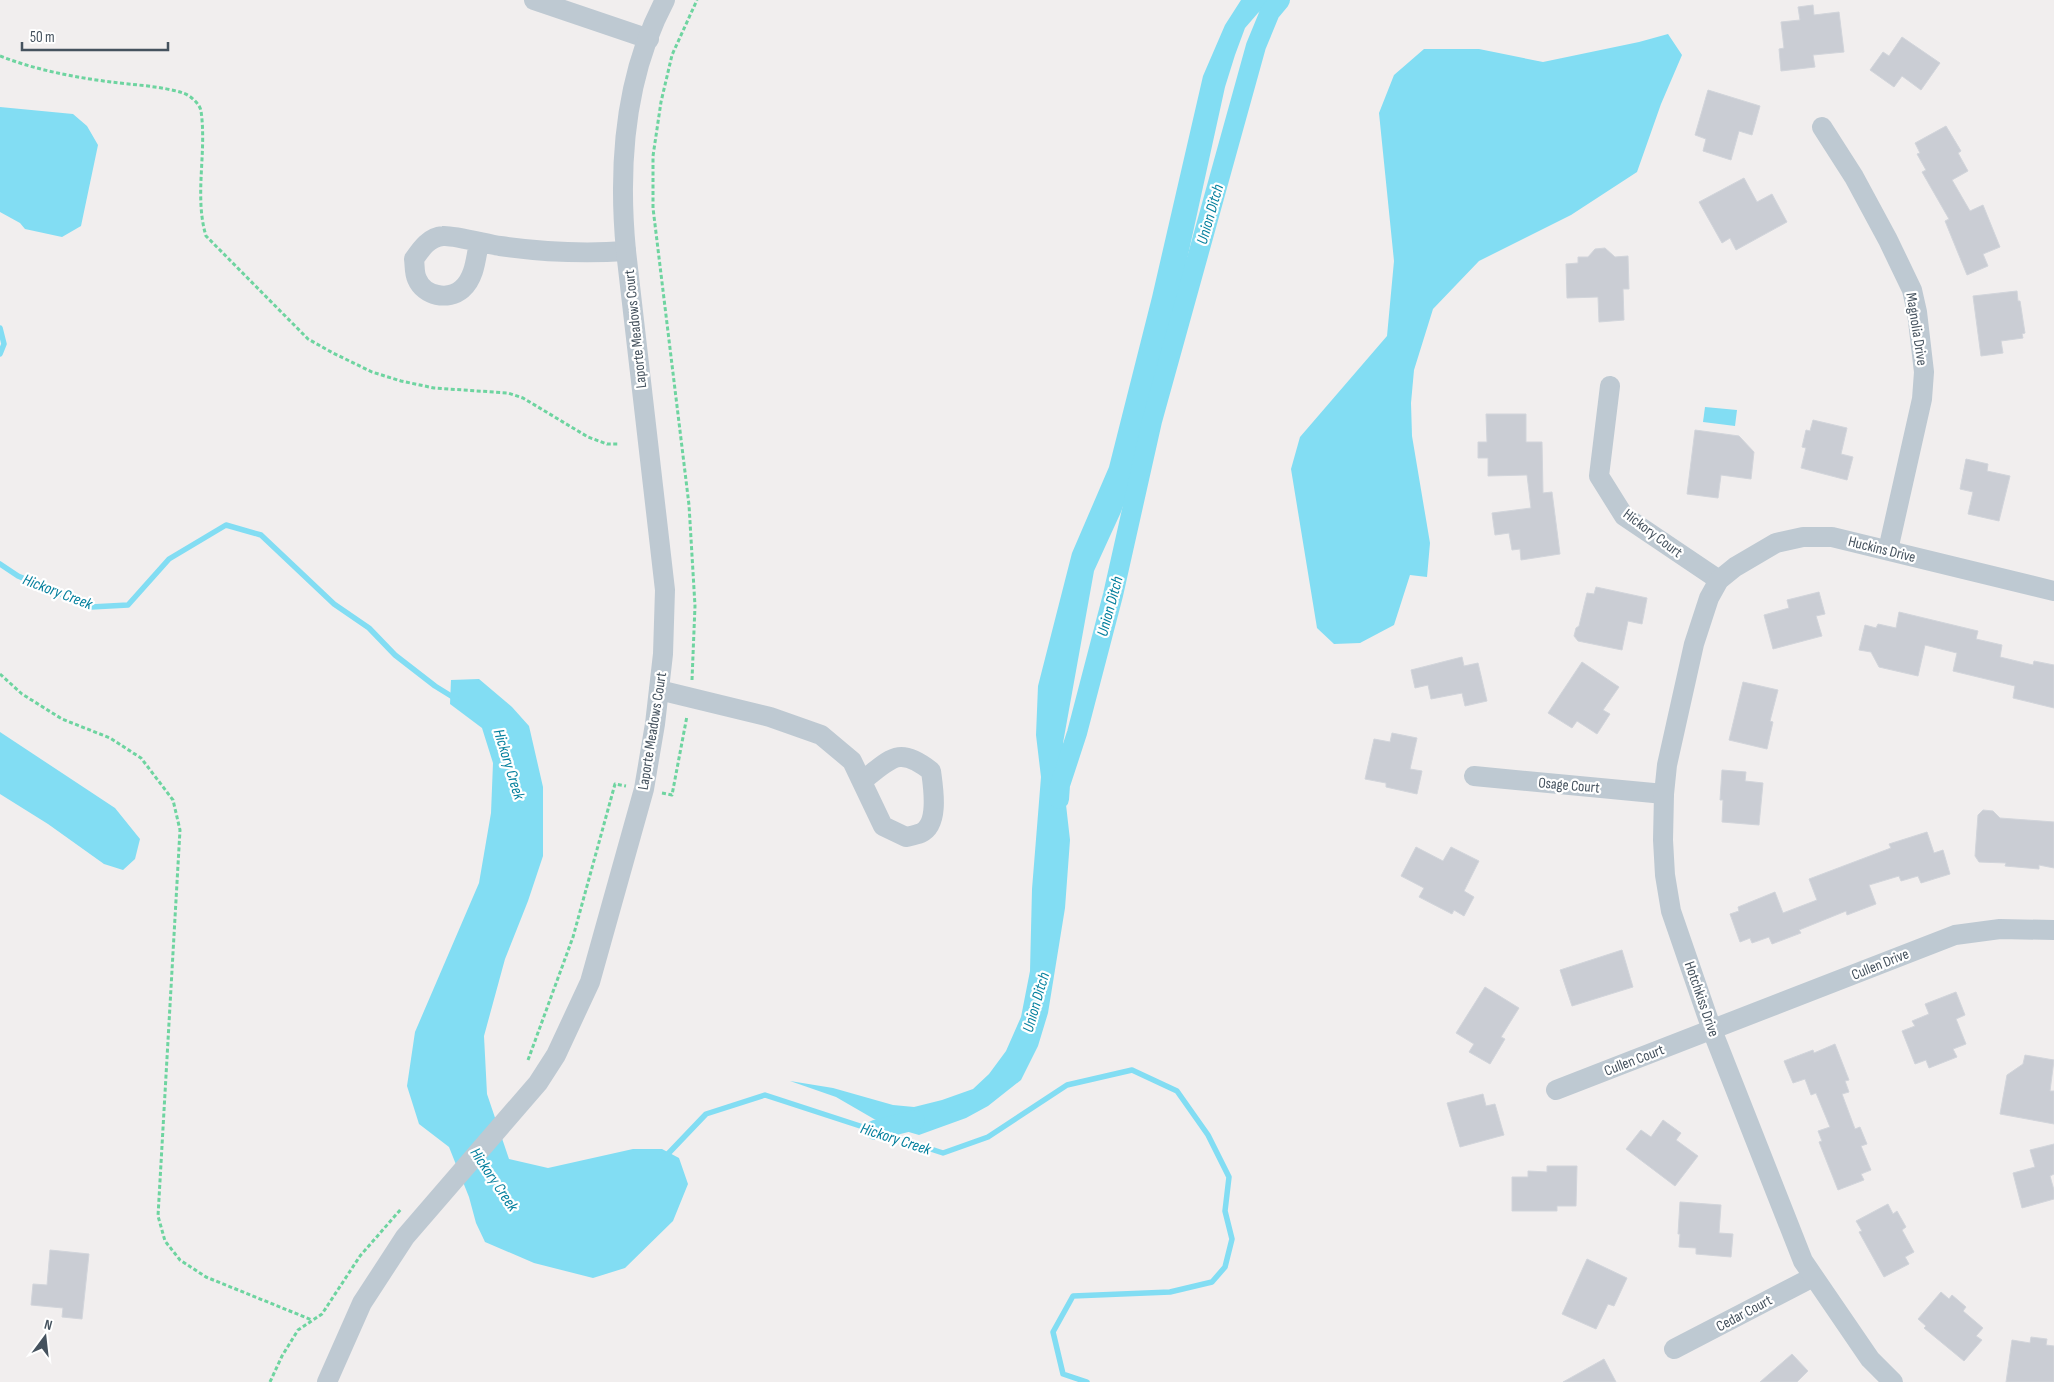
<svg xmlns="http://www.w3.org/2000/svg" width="2054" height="1382" font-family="'Sofia Sans Condensed',sans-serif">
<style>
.water{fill:#82ddf3}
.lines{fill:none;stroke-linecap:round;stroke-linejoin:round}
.stream{stroke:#82ddf3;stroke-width:5.5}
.canal{stroke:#82ddf3;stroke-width:20}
.building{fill:#cacdd4;stroke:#d2d5db}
.path{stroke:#6ed4a0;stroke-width:3;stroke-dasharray:4 2.5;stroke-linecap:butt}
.minor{stroke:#bec9d2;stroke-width:20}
.labels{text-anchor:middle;stroke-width:4.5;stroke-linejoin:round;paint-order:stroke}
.street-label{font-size:15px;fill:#45525e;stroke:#fff}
.water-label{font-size:16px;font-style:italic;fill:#037f9d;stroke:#fff}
</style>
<rect width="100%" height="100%" fill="#f1eeee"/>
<g class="water">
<path d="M1241 0H1273L1258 13 1245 28 1235 55 1225 87 1159 387 1136 469 1121 512 1094 571 1063 743 1064 787 1070 840 1065 908 1048 1013 1038 1046 1021 1080 988 1106 966 1118 919 1135 895 1128 874 1119 836 1097 790 1081 833 1088 893 1105 914 1107 942 1100 973 1089 989 1074 1006 1051 1021 1017 1030 971 1032 889 1041 777 1036 735 1038 686 1072 553 1109 467 1152 297 1203 76 1225 25Z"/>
<path d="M1668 34 1682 55 1661 104 1637 172 1571 215 1479 261 1433 309 1414 370 1411 403 1412 436 1430 543 1427 577 1410 575 1394 625 1360 643 1334 644 1317 628 1291 469 1300 437 1387 336 1394 261 1379 113 1394 75 1424 49H1479L1543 62 1639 42Z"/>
<path d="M0 107 73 114 87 126 98 145 81 226 62 237 25 229 20 223 0 212Z"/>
<path d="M1705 407 1737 410 1735 426 1703 422Z"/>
<path d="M479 679 512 707 529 726 543 787V856L528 901 505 959 484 1036 487 1094 509 1159 548 1168 633 1149H662L679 1158 688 1184 673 1221 625 1268 593 1278 534 1263 485 1242 476 1223 469 1197 449 1147 419 1124 407 1086 415 1032 479 883 491 813 493 763 482 728 450 704 451 680Z"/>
<path d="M0 732 115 808 140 839 135 859 123 870 104 864 48 824 0 794Z"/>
</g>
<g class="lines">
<g class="stream">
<path d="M0 328 4 344 0 354"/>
<path d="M0 564 18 576 91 607 128 605 169 559 226 525 261 535 334 604 369 628 395 655 435 686 456 699"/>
<path d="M664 1158 706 1114 765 1095 943 1153 988 1137 1067 1085 1132 1070 1177 1091 1208 1135 1229 1177 1225 1211 1232 1239 1225 1267 1212 1282 1170 1292 1073 1296 1053 1332 1063 1374 1087 1382"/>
</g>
<g class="canal">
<path d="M1059 799 1060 785 1077 733 1113 595 1152 421 1256 46 1270 12 1280 0"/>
<path d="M875 1130 915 1120"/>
</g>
</g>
<g class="building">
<path d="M1813 5 1814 15 1839 12 1844 52 1813 55 1815 67 1781 71 1779 49 1784 48 1781 22 1800 20 1798 7Z"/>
<path d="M1902 37 1940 63 1921 90 1902 76 1894 87 1870 70 1883 52 1889 56Z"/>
<path d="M1708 90 1760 106 1752 135 1739 131 1731 160 1703 151 1706 139 1695 135Z"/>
<path d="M1946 126 1961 151 1958 153 1968 171 1952 180 1970 211 1983 205 2000 247 1983 254 1988 266 1967 275 1945 221 1949 219 1922 172 1926 170 1917 154 1920 153 1915 143Z"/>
<path d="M1744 178 1757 202 1772 194 1787 222 1736 250 1730 238 1722 243 1699 202Z"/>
<path d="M1605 248 1615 257 1628 256 1629 289H1623L1624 320 1599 322 1598 297 1567 298 1566 264 1578 263V257H1588L1595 249Z"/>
<path d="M2017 291 2018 301H2020L2025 333 2022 334 2023 338 2001 341 2003 353 1981 356 1973 296Z"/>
<path d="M1486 414H1526V442H1542L1543 493 1552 492 1560 554 1521 560 1520 549 1512 550 1509 533 1495 535 1492 513 1531 508 1527 475 1488 476V458H1478V442H1487Z"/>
<path d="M1813 420 1847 428 1841 454 1853 457 1847 480 1801 468 1806 448 1802 447 1806 430 1810 431Z"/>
<path d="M1695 430 1739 436 1754 452 1751 479 1721 475 1718 498 1687 494Z"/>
<path d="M1966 459 1988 464 1987 471 2010 476 1999 521 1968 514 1973 492 1960 489Z"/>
<path d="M1596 587 1647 598 1642 624 1628 621 1622 650 1578 641 1574 636 1576 628 1579 626 1587 593 1594 594Z"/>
<path d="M1819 592 1825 614 1816 616 1822 636 1773 649 1764 615 1789 608 1787 600Z"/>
<path d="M1899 612 1978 631 1976 639 2002 645 2000 657 2033 665 2034 661 2054 665V708L2013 698 2015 686 1953 671 1957 653 1925 645 1918 676 1879 667 1871 652 1859 650 1865 625 1876 628 1878 624 1896 628Z"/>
<path d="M1462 657 1464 666 1478 663 1487 701 1465 706 1462 693 1431 699 1428 685 1415 688 1411 670Z"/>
<path d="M1582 662 1619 687 1603 710 1610 714 1597 734 1577 721 1572 728 1548 713Z"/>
<path d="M1743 682 1778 690 1770 721 1773 722 1767 749 1729 740Z"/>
<path d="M1392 733 1417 738 1410 769 1422 771 1417 794 1386 787V783L1365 779 1374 739 1390 742Z"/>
<path d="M1722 770 1746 772 1745 781 1763 783 1759 825 1722 822 1723 800H1720Z"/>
<path d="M1983 810 1993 811 2000 818 2054 822V868L2039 865V869L2005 866 2006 863 1979 862 1975 856 1978 815Z"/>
<path d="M1927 832 1934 853 1943 850 1950 874 1921 883 1918 876 1901 881 1899 876 1869 885 1876 904 1847 915 1846 911 1799 930 1801 933 1772 944 1769 937 1752 943 1750 938 1740 942 1730 914 1739 911 1738 907 1775 892 1783 913 1817 900 1809 879 1891 848 1889 844Z"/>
<path d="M1416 847 1443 861 1451 847 1479 861 1464 891 1474 897 1464 916 1454 910 1452 914 1419 897 1424 888 1401 876Z"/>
<path d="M1622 950 1633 987 1572 1006 1560 970Z"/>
<path d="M1485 987 1519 1008 1501 1037 1505 1039 1490 1064 1469 1052 1474 1044 1456 1033Z"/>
<path d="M1956 992 1965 1015 1956 1019 1966 1044 1953 1049 1957 1057 1929 1068 1926 1060 1915 1064 1902 1031 1915 1026 1912 1021 1929 1014 1925 1004Z"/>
<path d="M1835 1044 1849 1080 1845 1081 1849 1092 1842 1094 1855 1129 1860 1127 1867 1144 1861 1146 1871 1170 1861 1174 1864 1180 1838 1190 1819 1142 1822 1141 1818 1131 1830 1127 1816 1093 1811 1095 1805 1079 1793 1083 1784 1061 1813 1050 1814 1053Z"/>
<path d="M2025 1055 2054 1060 2050 1091H2054V1124L2000 1114 2007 1075 2023 1064Z"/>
<path d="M1483 1094 1486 1106 1495 1104 1504 1135 1460 1147 1447 1103Z"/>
<path d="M1663 1120 1681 1133 1676 1140 1698 1156 1675 1186 1626 1149 1641 1130 1651 1137Z"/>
<path d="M2054 1144V1174L2050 1176 2054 1190V1199L2022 1208 2013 1173 2035 1167 2030 1150Z"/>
<path d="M1547 1166H1577L1576 1206H1557V1211H1512V1177H1528V1171L1547 1172Z"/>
<path d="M1680 1202 1721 1205 1719 1233 1733 1234 1731 1257 1696 1254V1248L1679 1247 1680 1234H1678Z"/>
<path d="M1888 1204 1893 1214 1897 1211 1906 1227 1902 1230 1914 1252 1905 1257 1909 1264 1884 1277 1859 1232 1862 1231 1856 1221Z"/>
<path d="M50 1250 89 1254 82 1319 62 1317 63 1308 31 1305 33 1284 47 1285Z"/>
<path d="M1587 1259 1627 1278 1614 1306 1608 1304 1596 1329 1562 1314Z"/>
<path d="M1941 1292 1949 1299 1952 1295 1966 1307 1963 1311 1983 1328 1976 1336 1982 1340 1964 1361 1924 1328 1926 1326 1918 1319Z"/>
<path d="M2031 1337 2047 1339 2046 1345 2054 1346V1382H2006L2012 1340 2030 1343Z"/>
<path d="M1792 1354 1808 1371 1797 1382H1760Z"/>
<path d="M1604 1359 1616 1382H1563Z"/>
</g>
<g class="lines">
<g class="path">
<path d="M0 56C36 70 73 77 111 82 133 85 162 86 183 93 190 95 200 104 201 111 207 152 194 196 206 236L308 339 333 353 372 372 401 381 434 388 508 393 523 398 588 437 607 444H618"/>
<path d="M0 674 22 694 62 719 110 738 141 758 173 800 180 830 158 1216 165 1241 180 1260 206 1277 312 1320"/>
<path d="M692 680 695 606 689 505 653 208V156L661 102 672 55 697 0"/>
<path d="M662 793 672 795 687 716"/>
<path d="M528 1060 573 937 615 784 626 786"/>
<path d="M270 1382 282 1356 298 1330 322 1314 360 1256 401 1209"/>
</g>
<g class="minor">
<path d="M534 0 649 39"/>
<path d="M1822 127 1854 177 1888 240 1912 290 1917 312 1924 372 1922 399 1888 550"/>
<path d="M479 242C476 257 475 278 462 289 448 301 424 296 417 279 414 273 415 265 414 259 421 249 429 237 443 236 453 235 487 244 500 246 542 252 584 254 626 251"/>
<path d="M1610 386 1599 476 1624 516 1719 580"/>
<path d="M659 690 770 717 821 735 852 761 883 826 906 837C910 836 916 835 921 833 940 824 933 787 931 771 898 745 891 759 862 781"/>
<path d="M1474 776 1664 794"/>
<path d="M1556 1090 1955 935 2000 929 2054 930"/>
<path d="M1674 1349 1813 1277"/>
<path d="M327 1382 362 1303 405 1237 538 1083 556 1055 590 982 644 789 655 724 663 654 665 590 626 251C618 167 624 77 665 0"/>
<path d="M1893 1382 1870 1359 1803 1261 1712 1030 1671 911 1665 875 1663 840 1664 794 1667 765 1694 644 1709 598 1719 580 1735 567 1776 543 1803 537H1832L2054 591"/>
</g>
</g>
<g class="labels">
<g class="street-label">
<text transform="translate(635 329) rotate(-96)" y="5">Laporte Meadows Court</text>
<text transform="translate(1917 329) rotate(81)" y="5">Magnolia Drive</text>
<text transform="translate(1653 533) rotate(37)" y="5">Hickory Court</text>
<text transform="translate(1882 549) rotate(14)" y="5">Huckins Drive</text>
<text transform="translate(652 731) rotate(-81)" y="5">Laporte Meadows Court</text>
<text transform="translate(1569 785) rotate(5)" y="5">Osage Court</text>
<text transform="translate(1880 964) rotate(-22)" y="5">Cullen Drive</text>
<text transform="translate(1702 999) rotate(71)" y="5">Hotchkiss Drive</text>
<text transform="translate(1634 1060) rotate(-21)" y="5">Cullen Court</text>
<text transform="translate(1744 1313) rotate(-28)" y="5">Cedar Court</text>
</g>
<g class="water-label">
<text transform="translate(1209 214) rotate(-74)" y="6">Union Ditch</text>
<text transform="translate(58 591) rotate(21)" y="6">Hickory Creek</text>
<text transform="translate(1109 606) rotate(-75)" y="6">Union Ditch</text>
<text transform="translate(510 764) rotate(73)" y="6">Hickory Creek</text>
<text transform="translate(1035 1002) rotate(-74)" y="6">Union Ditch</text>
<text transform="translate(896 1138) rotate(18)" y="6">Hickory Creek</text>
<text transform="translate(495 1179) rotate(56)" y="6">Hickory Creek</text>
</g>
</g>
<g transform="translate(45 1337) rotate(15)" stroke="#ffffff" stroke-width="4" paint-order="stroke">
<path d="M0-4L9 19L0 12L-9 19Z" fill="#45525e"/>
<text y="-8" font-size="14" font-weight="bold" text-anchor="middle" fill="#45525e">N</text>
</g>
<path d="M22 42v8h146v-8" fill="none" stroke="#45525e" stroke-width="2.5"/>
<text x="30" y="42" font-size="15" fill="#45525e" stroke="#ffffff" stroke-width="4" paint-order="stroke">50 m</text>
</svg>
